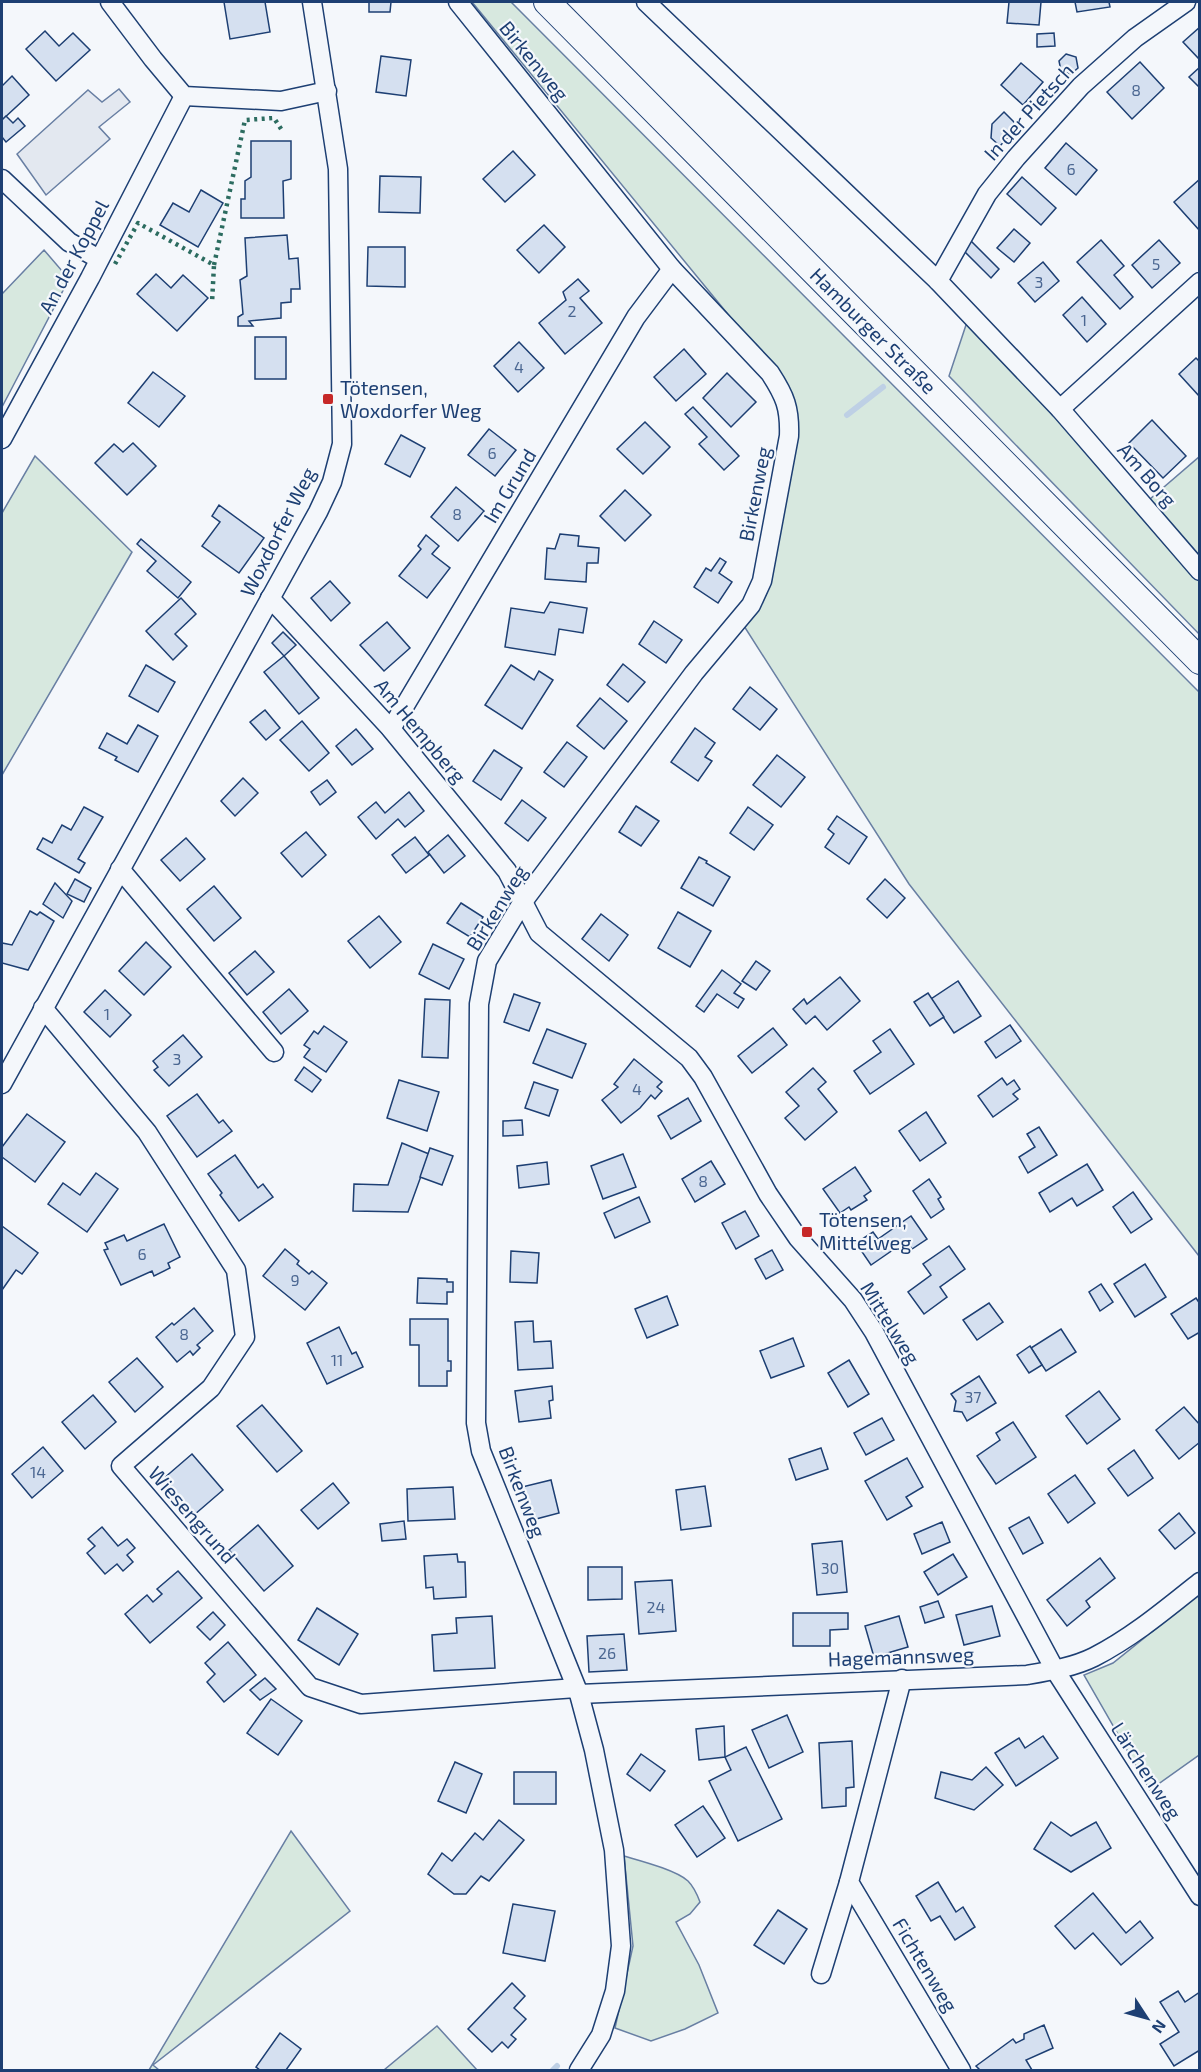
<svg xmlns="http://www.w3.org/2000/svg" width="1201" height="2072" font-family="'Exo 2',sans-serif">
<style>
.green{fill:#d7e8df;stroke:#687fa3;stroke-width:1.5}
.parking{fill:#e3e8f0;stroke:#687fa3;stroke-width:1.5}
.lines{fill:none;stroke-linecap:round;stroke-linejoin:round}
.stream{stroke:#bed0e5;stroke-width:6}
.building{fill:#d5e0f0;stroke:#1d3f73;stroke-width:1.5}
.street-casing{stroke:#1d3f73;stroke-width:21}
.secondary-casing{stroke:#1d3f73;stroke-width:28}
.street{stroke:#f4f7fb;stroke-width:18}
.secondary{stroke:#f4f7fb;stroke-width:26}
.hedge{stroke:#2c6c60;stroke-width:4.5;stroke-dasharray:3 4.5;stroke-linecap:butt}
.poi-dot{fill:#c62828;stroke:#f4f7fb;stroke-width:2}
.labels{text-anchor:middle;stroke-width:4.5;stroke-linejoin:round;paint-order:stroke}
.number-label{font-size:16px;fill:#4b6792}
.street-label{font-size:20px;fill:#1d3f73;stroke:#f4f7fb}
.poi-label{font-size:20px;fill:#1d3f73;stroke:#f4f7fb;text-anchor:start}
</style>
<rect width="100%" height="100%" fill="#f4f7fb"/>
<g class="green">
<path d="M472 2H511L1199 692V1256L909 884 744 626 766 595 797 429 790 390Z"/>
<path d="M44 250 69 279 2 407V294Z"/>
<path d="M969 316 1150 499 1199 457V634L949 376Z"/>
<path d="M35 456 132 552 2 775V513Z"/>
<path d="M1199 1594V1755L1150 1790 1084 1675 1113 1663Z"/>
<path d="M291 1831 350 1911 153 2065 159 2070H149Z"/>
<path d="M624 1856C641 1861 676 1870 688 1881 694 1887 697 1894 700 1902L690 1914 676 1922 699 1965 718 2013 685 2029 651 2041 615 2028 633 1946Z"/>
<path d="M437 2026 477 2070H384Z"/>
</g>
<path class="parking" d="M119 89 130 102 99 127 110 139 46 195 17 154 88 90 102 102Z"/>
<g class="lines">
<g class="stream">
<path d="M847 415 883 387"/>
<path d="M553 2070 557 2066"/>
</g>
</g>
<g class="building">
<path d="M224 2H265L270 32 230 39Z"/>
<path d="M369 2H391L390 12H369Z"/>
<path d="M1009 2H1041L1039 25 1007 23Z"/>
<path d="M1075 2H1109L1110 7 1077 12Z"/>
<path d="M1200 27V60L1183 42Z"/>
<path d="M45 31 59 46 73 33 90 50 56 81 26 49Z"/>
<path d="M1054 33 1055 46 1037 47V34Z"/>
<path d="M1066 54 1076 57 1078 68 1071 74 1061 71 1059 61Z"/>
<path d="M381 56 411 60 406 96 376 92Z"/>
<path d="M1140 62 1164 88 1132 119 1107 92Z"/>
<path d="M1021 63 1043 82 1023 105 1001 85Z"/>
<path d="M1200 67V88L1189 77Z"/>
<path d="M12 76 29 95 2 120V86Z"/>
<path d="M1004 112 1018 126 1000 146 991 138 992 124Z"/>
<path d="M6 116 13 123 18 118 25 126 6 142 2 137V120Z"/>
<path d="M251 141H291V179L283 181 284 218H241V199H245V181L251 177Z"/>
<path d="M1066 143 1097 170 1076 195 1045 168Z"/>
<path d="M513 151 535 175 505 202 483 179Z"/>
<path d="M380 176 421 177 420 213 379 212Z"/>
<path d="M1022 177 1056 208 1041 225 1007 194Z"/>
<path d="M1200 179V231L1174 202Z"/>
<path d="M201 190 223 203 198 247 160 225 173 203 189 212Z"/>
<path d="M544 225 565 247 539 273 517 250Z"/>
<path d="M1014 229 1030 243 1014 262 997 248Z"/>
<path d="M287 235 289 259 298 258 300 289H291V302L281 303V318L249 321 253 326H238V317L243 314 240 280 247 276 245 238Z"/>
<path d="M970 240 999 269 991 278 961 248Z"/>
<path d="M1101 240 1124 266 1114 275 1133 297 1120 309 1077 262Z"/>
<path d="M1159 240 1180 263 1152 288 1132 265Z"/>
<path d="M368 247H405V287L367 286Z"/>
<path d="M1043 262 1059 281 1035 302 1018 283Z"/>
<path d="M156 274 171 288 183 275 208 298 177 331 137 294Z"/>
<path d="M578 279 589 291 580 298 602 323 565 354 539 323 566 300 563 292Z"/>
<path d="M1082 297 1106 324 1087 342 1063 315Z"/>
<rect x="255" y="337" width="31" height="42"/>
<path d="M519 342 544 368 518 392 494 366Z"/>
<path d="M684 349 706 374 676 401 654 377Z"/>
<path d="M1196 358 1200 362V397L1179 374Z"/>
<path d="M153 372 185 396 159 427 128 403Z"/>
<path d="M727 373 756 402 731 427 703 398Z"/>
<path d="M693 407 739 456 724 470 699 444 707 437 685 414Z"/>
<path d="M1152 420 1186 456 1163 478 1129 443Z"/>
<path d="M645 422 670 447 643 474 617 449Z"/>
<path d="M489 429 516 450 495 476 468 455Z"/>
<path d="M401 435 425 448 410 477 385 464Z"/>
<path d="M133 443 156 466 127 495 95 463 114 444 123 452Z"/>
<path d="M456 487 484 511 458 541 431 517Z"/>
<path d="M625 490 651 515 625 541 600 516Z"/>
<path d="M219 505 264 538 239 573 202 546 220 522 212 516Z"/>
<path d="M560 534 579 536 578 546 599 548 598 563H587L586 582 545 579 547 548 555 549Z"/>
<path d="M426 535 439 546 432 554 450 568 427 598 399 576 421 549 418 546Z"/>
<path d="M141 539 191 582 178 598 147 571 156 561 137 544Z"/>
<path d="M720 558 726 562 719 573 732 582 718 603 694 587 706 568 711 571Z"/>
<path d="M330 581 350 603 331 621 311 598Z"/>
<path d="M181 598 196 614 175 634 187 646 173 660 146 631Z"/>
<path d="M550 602 587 608 583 633 559 629 555 655 505 647 511 608 544 613Z"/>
<path d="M654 621 682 640 666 663 639 644Z"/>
<path d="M387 622 410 648 384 671 360 645Z"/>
<path d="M283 632 296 645 284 656 272 643Z"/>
<path d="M284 656 319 698 299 714 264 672Z"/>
<path d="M623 664 645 682 628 702 607 685Z"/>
<path d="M146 665 175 682 158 712 129 696Z"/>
<path d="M511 665 534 680 539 671 553 680 522 729 485 705Z"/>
<path d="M750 687 777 709 760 730 733 709Z"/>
<path d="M600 698 627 721 604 749 577 726Z"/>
<path d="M265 710 280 728 266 740 250 722Z"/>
<path d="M302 721 329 753 309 771 280 740Z"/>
<path d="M138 725 158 736 138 772 115 760 117 757 99 748 107 733 127 744Z"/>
<path d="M695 728 715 743 705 757 712 761 698 781 671 762Z"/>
<path d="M356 729 373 749 352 765 336 746Z"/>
<path d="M567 742 587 757 564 787 544 772Z"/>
<path d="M494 750 522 768 501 800 473 781Z"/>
<path d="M777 755 805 777 781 807 753 785Z"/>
<path d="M243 778 258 793 235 816 221 801Z"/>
<path d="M327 780 336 792 320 805 311 792Z"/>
<path d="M409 792 424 811 405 827 398 819 376 839 358 817 376 802 385 813Z"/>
<path d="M522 800 546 818 528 841 505 823Z"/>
<path d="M636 806 659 821 641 846 619 832Z"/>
<path d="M84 807 103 817 78 859 85 863 79 873 37 849 43 838 52 843 62 825 71 830Z"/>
<path d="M748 807 773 825 754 850 730 833Z"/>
<path d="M837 816 867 837 849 864 825 847 834 834 828 829Z"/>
<path d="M306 832 326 855 302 877 281 853Z"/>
<path d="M448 835 465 856 444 873 428 852Z"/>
<path d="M415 837 429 855 406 873 392 855Z"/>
<path d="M186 838 205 859 180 881 161 860Z"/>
<path d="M699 857 707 861 706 863 730 877 713 906 681 888Z"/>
<path d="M75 879 91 888 84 902 67 894Z"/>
<path d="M885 879 905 898 887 918 867 899Z"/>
<path d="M55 883 72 901 63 918 43 904Z"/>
<path d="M214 886 241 918 214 941 187 909Z"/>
<path d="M461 903 483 917 470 937 447 923Z"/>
<path d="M30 911 37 915 40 912 54 921 28 970 2 963V943L12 945Z"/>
<path d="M678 912 711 931 690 967 658 948Z"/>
<path d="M601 914 628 935 609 961 582 939Z"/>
<path d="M379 916 401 942 370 968 348 941Z"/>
<path d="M146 942 171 967 144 995 119 971Z"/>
<path d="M433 944 464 959 449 989 419 974Z"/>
<path d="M255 951 274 972 247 995 229 973Z"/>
<path d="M756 961 770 971 756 990 742 981Z"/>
<path d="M722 970 741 984 734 993 744 999 738 1008 717 994 704 1012 696 1006Z"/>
<path d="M840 977 860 1001 827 1030 815 1016 806 1024 793 1009 804 999 807 1004Z"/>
<path d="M958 981 981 1016 954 1033 931 999Z"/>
<path d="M289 989 308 1011 281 1034 263 1012Z"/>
<path d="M105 990 131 1015 110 1037 84 1012Z"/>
<path d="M928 993 944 1017 930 1026 914 1002Z"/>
<path d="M514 994 540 1003 529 1031 504 1022Z"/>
<path d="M425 999 450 1000 448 1058 422 1057Z"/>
<path d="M1010 1025 1021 1041 996 1058 985 1042Z"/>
<path d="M324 1026 347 1042 326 1072 304 1057 310 1049 304 1045 314 1031 318 1034Z"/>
<path d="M773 1028 787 1045 752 1073 738 1056Z"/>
<path d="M547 1029 586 1044 572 1078 533 1063Z"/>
<path d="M890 1029 914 1064 870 1094 854 1071 881 1052 873 1041Z"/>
<path d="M183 1035 202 1057 169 1086 154 1070 158 1067 153 1061Z"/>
<path d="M634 1059 662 1082 657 1087 662 1091 655 1099 651 1095 640 1108 621 1123 602 1100 618 1087 614 1084Z"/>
<path d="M304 1067 321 1080 312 1092 295 1080Z"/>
<path d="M813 1068 826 1082 818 1089 837 1112 805 1140 785 1118 799 1106 786 1092Z"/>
<path d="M1002 1078 1007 1085 1014 1080 1020 1089 1013 1094 1018 1099 993 1117 978 1096Z"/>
<path d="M399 1080 439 1092 427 1131 387 1118Z"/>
<path d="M534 1082 558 1090 549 1116 525 1108Z"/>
<path d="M197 1094 219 1123 223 1120 232 1131 197 1157 167 1116Z"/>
<path d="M688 1098 701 1121 671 1139 658 1116Z"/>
<path d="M926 1112 946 1143 920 1161 899 1131Z"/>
<path d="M27 1114 65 1142 35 1182 2 1157V1147Z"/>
<path d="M522 1120 523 1135 503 1136V1121Z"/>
<path d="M1039 1127 1057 1155 1028 1173 1019 1157 1035 1147 1027 1134Z"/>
<path d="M402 1143 429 1154 408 1212 353 1211 354 1184 388 1185Z"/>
<path d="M430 1148 453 1156 442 1185 420 1177Z"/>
<path d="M623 1154 636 1187 603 1199 591 1166Z"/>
<path d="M235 1155 258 1188 263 1184 273 1197 239 1221 220 1195 222 1193 208 1174Z"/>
<path d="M711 1161 725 1184 695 1202 682 1179Z"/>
<path d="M547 1162 549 1184 519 1188 517 1166Z"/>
<path d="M1087 1164 1103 1190 1077 1206 1072 1198 1050 1212 1039 1193Z"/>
<path d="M855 1167 871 1191 864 1196 867 1200 851 1210 849 1207 840 1213 823 1189Z"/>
<path d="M96 1173 118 1189 87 1232 48 1204 63 1183 80 1195Z"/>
<path d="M929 1179 941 1197 938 1199 944 1209 931 1218 913 1191Z"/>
<path d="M1133 1192 1152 1219 1131 1233 1113 1207Z"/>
<path d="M639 1197 650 1222 615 1238 604 1213Z"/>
<path d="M745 1211 759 1236 736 1249 722 1223Z"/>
<path d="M911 1216 927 1239 912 1249 906 1241 871 1265 856 1243 873 1232 878 1239Z"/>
<path d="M164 1224 180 1257 168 1263 170 1268 154 1276 152 1271 121 1285 104 1250 108 1249 105 1243 124 1235 127 1241Z"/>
<path d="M2 1226 38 1253 22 1274 16 1270 2 1290Z"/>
<path d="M949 1246 965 1269 940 1287 947 1297 924 1314 908 1292 931 1275 923 1264Z"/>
<path d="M285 1249 299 1261 297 1264 309 1274 312 1271 327 1283 305 1310 263 1276Z"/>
<path d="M772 1250 783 1270 766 1279 755 1259Z"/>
<path d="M511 1251 539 1253 537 1283 510 1282Z"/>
<path d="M1145 1264 1166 1297 1135 1317 1114 1284Z"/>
<path d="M418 1278 447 1279V1282H453V1292H447V1304L417 1303Z"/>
<path d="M1101 1284 1113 1302 1100 1311 1089 1292Z"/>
<path d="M667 1296 678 1325 647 1338 635 1309Z"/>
<path d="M1196 1298 1200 1304V1332L1188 1339 1171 1314Z"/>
<path d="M989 1303 1003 1322 977 1340 963 1320Z"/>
<path d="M194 1308 213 1331 197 1345 200 1348 193 1355 190 1351 177 1362 156 1337 172 1323 174 1325Z"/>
<path d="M410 1319H448V1361H451V1371H447V1386H419V1345H410Z"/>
<path d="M533 1321 534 1342 551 1341 553 1368 518 1370 515 1322Z"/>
<path d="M339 1327 352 1354 356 1352 363 1367 327 1384 307 1343Z"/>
<path d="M1061 1329 1076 1352 1046 1371 1031 1348Z"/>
<path d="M793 1338 804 1366 771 1378 760 1351Z"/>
<path d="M1030 1346 1042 1365 1029 1373 1017 1355Z"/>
<path d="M137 1358 163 1387 135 1412 109 1382Z"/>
<path d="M849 1360 869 1394 848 1407 828 1373Z"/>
<path d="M979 1376 996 1403 967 1421 962 1412 954 1411 956 1401 951 1394Z"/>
<path d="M552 1386 553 1400 549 1401 551 1418 519 1422 515 1391Z"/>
<path d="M1099 1391 1120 1419 1087 1444 1066 1416Z"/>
<path d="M93 1395 116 1422 85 1449 62 1422Z"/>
<path d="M262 1405 302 1451 277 1472 237 1426Z"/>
<path d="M1184 1407 1200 1425V1442L1179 1459 1156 1430Z"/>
<path d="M882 1418 894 1440 866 1455 854 1433Z"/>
<path d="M1013 1422 1036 1457 996 1484 977 1456 1000 1440 996 1433Z"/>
<path d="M43 1447 63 1471 32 1498 12 1474Z"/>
<path d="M821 1448 828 1469 796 1480 789 1459Z"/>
<path d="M1134 1450 1153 1478 1128 1496 1108 1469Z"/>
<path d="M192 1454 223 1490 194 1515 163 1479Z"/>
<path d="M907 1458 923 1487 906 1497 912 1506 887 1520 865 1481Z"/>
<path d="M1075 1475 1095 1503 1068 1523 1048 1494Z"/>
<path d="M551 1480 559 1513 536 1519 534 1512 528 1513 522 1487Z"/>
<path d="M333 1483 349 1503 318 1529 301 1510Z"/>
<path d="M705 1486 711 1526 681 1530 676 1490Z"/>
<path d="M453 1487 455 1519 408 1521 407 1489Z"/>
<path d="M1179 1513 1195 1533 1175 1549 1159 1530Z"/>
<path d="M1029 1517 1043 1543 1023 1554 1009 1528Z"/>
<path d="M404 1521 406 1539 382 1541 380 1524Z"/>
<path d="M942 1522 950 1542 922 1554 914 1534Z"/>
<path d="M258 1525 293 1566 264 1591 229 1550Z"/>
<path d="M102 1527 118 1546 127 1539 135 1548 127 1555 133 1562 123 1571 117 1564 105 1574 87 1553 95 1546 88 1539Z"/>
<path d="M842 1541 847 1592 817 1595 812 1544Z"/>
<path d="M457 1554 458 1562H465L466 1597 434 1599 433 1587 426 1588 424 1556Z"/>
<path d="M953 1554 967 1577 938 1595 924 1572Z"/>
<path d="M1100 1558 1115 1578 1086 1601 1090 1607 1067 1626 1047 1600Z"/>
<path d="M588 1567H622V1599L588 1600Z"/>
<path d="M178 1571 202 1598 150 1643 125 1614 147 1595 153 1602 162 1594 157 1589Z"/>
<path d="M672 1580 676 1631 639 1634 635 1582Z"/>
<path d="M938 1601 944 1617 925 1623 920 1607Z"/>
<path d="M992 1606 1000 1636 964 1645 956 1615Z"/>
<path d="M317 1608 358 1634 339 1665 298 1640Z"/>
<path d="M213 1612 225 1625 210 1640 197 1627Z"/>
<path d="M793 1613H848V1629L830 1630V1646H793Z"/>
<path d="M492 1616 495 1668 434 1671 432 1635 457 1633 456 1618Z"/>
<path d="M899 1616 908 1647 874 1657 865 1626Z"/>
<path d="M624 1634 627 1670 589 1672 587 1636Z"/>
<path d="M228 1642 256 1675 224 1702 207 1682 215 1674 205 1663Z"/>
<path d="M265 1678 276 1689 260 1700 250 1690Z"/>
<path d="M271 1699 302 1721 278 1755 247 1733Z"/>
<path d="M787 1715 803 1752 769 1768 752 1730Z"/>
<path d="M724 1726 725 1757 699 1760 696 1729Z"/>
<path d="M1043 1736 1058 1758 1016 1786 995 1753 1019 1738 1025 1748Z"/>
<path d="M852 1741 854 1787 846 1788V1806L822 1808 819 1743Z"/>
<path d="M746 1747 782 1819 738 1841 709 1781 731 1770 725 1757Z"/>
<path d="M641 1754 665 1771 650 1791 627 1774Z"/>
<path d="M455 1762 482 1774 466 1813 438 1801Z"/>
<path d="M986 1767 1003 1785 974 1810 935 1798 941 1772 972 1780Z"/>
<rect x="514" y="1772" width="42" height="32"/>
<path d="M703 1806 725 1838 697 1857 675 1825Z"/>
<path d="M499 1820 524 1840 489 1881 481 1876 466 1894H454L428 1874 442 1853 452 1861 475 1833 483 1840Z"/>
<path d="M1051 1822 1071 1836 1096 1822 1111 1848 1071 1872 1034 1849Z"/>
<path d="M938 1882 956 1912 963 1907 975 1927 955 1940 940 1916 931 1921 916 1896Z"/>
<path d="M1093 1893 1126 1933 1140 1921 1153 1938 1121 1965 1093 1933 1075 1949 1055 1926Z"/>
<path d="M513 1904 555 1911 545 1961 503 1953Z"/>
<path d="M778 1910 807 1929 784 1964 754 1945Z"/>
<path d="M512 1983 525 1996 514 2008 526 2019 511 2035 516 2039 508 2048 502 2042 492 2052 468 2029Z"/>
<path d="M1178 1991 1185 2002 1200 1992V2050L1174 2066 1160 2044 1179 2032 1160 2002Z"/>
<path d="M1044 2025 1053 2048 1026 2060 1032 2070H980L976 2066 1013 2039 1016 2043 1024 2039V2034Z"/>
<path d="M280 2033 301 2049 286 2070H260L256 2067Z"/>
</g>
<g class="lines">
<defs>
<g id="street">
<path d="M110 2 153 59 184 96 281 101 327 91"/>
<path d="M458 2 672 269 770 373C785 396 790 408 789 436L762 581 751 605 694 673 522 903 487 961 479 1004 476 1423 481 1451 579 1694 594 1750 614 1850 621 1946 615 1991 601 2035 579 2070"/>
<path d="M646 2 938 281 1060 409 1200 571"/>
<path d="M2 179 69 242 99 259"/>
<path d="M938 281 987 194 1016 158 1081 86 1135 38 1186 2"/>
<path d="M1060 409 1200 282"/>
<path d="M2 439 90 278 184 96"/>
<path d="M270 598 391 729 507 871 539 933 689 1058 703 1077 768 1194 798 1238 853 1300 874 1332 1055 1670 1200 1896"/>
<path d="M391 729 636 317 672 269"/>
<path d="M120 869 274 1052"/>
<path d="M43 1008 147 1132 236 1270 245 1337 211 1388 121 1466 310 1687 361 1704 576 1688"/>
<path d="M2 1084 318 512 332 482 342 444 338 169 312 2"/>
<path d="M902 1679 849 1882 961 2070"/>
<path d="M579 1694 1027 1675C1050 1671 1074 1667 1094 1657 1133 1637 1166 1609 1200 1582"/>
<path d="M821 1974 849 1882"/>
</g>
<path id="secondary" d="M547 2 1200 661"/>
</defs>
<use href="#street" class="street-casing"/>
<use href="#secondary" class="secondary-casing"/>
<use href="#street" class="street"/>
<use href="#secondary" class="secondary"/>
<g class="hedge">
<path d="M115 264 138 223 214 265 212 303"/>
<path d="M214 265 245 120 274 118 283 132"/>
</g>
</g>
<g class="poi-dot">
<rect x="322" y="393" width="12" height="12" rx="3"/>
<rect x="801" y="1226" width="12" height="12" rx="3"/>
</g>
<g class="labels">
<g class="number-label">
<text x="1136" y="96">8</text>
<text x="1071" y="175">6</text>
<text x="1156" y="270">5</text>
<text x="1039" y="288">3</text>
<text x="572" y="317">2</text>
<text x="1084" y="326">1</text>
<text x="519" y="373">4</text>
<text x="492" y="459">6</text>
<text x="457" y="520">8</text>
<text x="107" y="1020">1</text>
<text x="177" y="1065">3</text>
<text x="637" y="1095">4</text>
<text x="703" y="1187">8</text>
<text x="142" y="1260">6</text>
<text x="295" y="1286">9</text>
<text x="184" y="1340">8</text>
<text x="337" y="1366">11</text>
<text x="973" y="1403">37</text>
<text x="38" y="1478">14</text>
<text x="830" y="1574">30</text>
<text x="656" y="1613">24</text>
<text x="607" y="1659">26</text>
</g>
<g class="street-label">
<text transform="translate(534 61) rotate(51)" y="7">Birkenweg</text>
<text transform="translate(1029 112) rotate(-48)" y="7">In der Pietsch</text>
<text transform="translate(74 257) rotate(-62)" y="7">An der Koppel</text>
<text transform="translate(873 331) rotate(45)" y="7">Hamburger Straße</text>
<text transform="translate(1147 475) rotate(49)" y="7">Am Borg</text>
<text transform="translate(510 486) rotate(-59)" y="7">Im Grund</text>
<text transform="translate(755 494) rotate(-79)" y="7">Birkenweg</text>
<text transform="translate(278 532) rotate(-63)" y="7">Woxdorfer Weg</text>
<text transform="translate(420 731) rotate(50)" y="7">Am Hempberg</text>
<text transform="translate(497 908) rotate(-58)" y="7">Birkenweg</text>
<text transform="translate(890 1323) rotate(58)" y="7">Mittelweg</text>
<text transform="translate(522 1492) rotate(69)" y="7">Birkenweg</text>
<text transform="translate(192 1515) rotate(49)" y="7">Wiesengrund</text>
<text transform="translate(901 1657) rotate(-2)" y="7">Hagemannsweg</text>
<text transform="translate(1146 1771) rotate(57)" y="7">Lärchenweg</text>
<text transform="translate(925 1965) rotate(59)" y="7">Fichtenweg</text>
</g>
<g class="poi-label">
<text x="340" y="395">Tötensen,<tspan x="340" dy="23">Woxdorfer Weg</tspan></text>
<text x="819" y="1227">Tötensen,<tspan x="819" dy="23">Mittelweg</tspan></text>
</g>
</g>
<rect width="1201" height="2072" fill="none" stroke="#1d3f73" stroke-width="6"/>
<g transform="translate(1147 2018) rotate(126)" stroke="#f4f7fb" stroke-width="4.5" paint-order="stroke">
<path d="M0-4.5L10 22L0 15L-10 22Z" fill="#1d3f73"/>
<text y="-9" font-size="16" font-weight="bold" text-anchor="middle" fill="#1d3f73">N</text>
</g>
</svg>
